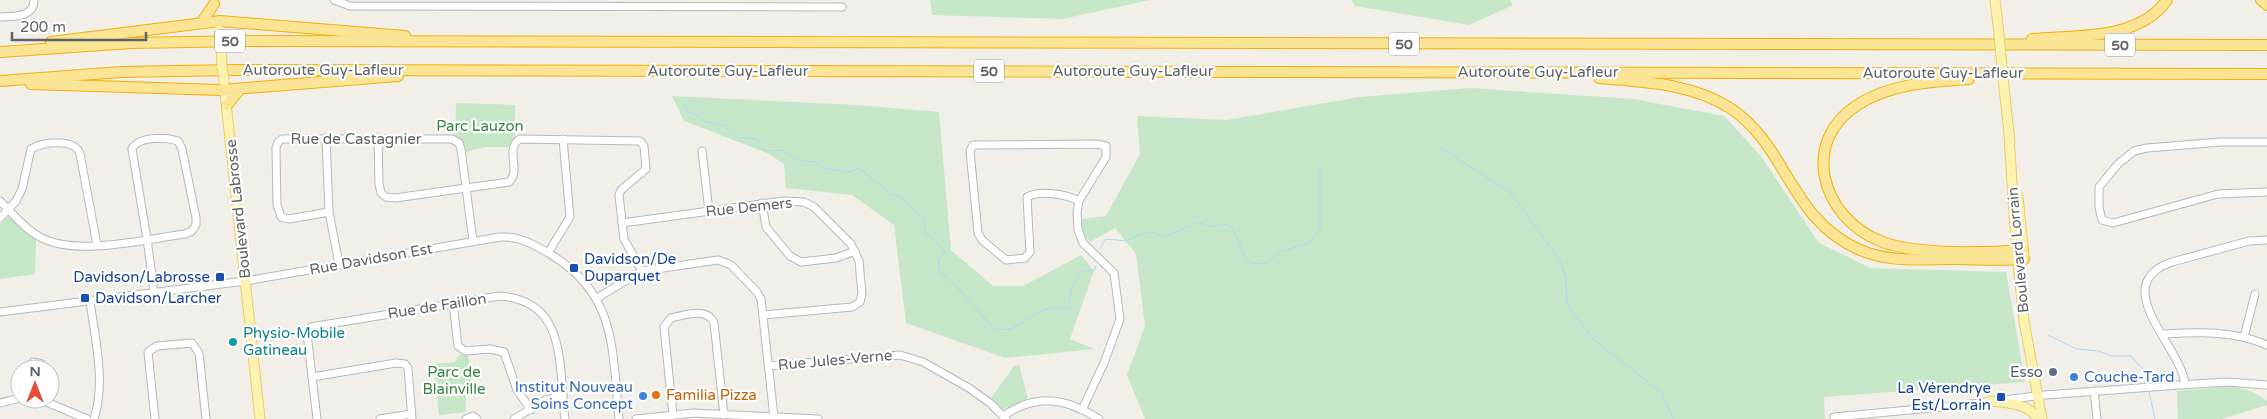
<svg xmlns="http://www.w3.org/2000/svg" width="2267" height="419" font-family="'Varela Round',sans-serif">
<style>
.green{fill:#c6e7c7}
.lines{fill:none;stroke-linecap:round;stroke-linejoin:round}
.stream{stroke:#acd7fc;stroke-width:1}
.minor-casing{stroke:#b5b8bc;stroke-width:9}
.major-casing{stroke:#eecb64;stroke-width:11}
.highway-casing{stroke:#f1b007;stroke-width:12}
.minor{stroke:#fff;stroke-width:7}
.major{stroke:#fdf3b1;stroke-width:9}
.highway{stroke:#fae496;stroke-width:10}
.major-bridge-casing{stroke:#eecb64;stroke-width:11;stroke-linecap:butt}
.major-bridge{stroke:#fdf3b1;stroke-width:9}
.transit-dot{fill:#1a4fb4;stroke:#fff;stroke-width:2}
.culture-dot{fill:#0f9aa8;stroke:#fff;stroke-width:2}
.service-dot{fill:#5c6f8a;stroke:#fff;stroke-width:2}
.shop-dot{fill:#3f7fe0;stroke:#fff;stroke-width:2}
.food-dot{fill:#e8710a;stroke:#fff;stroke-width:2}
.labels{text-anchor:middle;stroke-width:4.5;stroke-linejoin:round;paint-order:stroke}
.shield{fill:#fff;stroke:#8f9295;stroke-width:1}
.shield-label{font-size:14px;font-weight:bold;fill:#5f6367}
.street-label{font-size:15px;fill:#5f6367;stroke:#fff}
.park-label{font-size:15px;fill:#38853f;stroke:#fff}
.transit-label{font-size:15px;fill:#164399;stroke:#fff;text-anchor:start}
.culture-label{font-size:15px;fill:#0d838f;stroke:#fff;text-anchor:start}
.service-label{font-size:15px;fill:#4e5e75;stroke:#fff;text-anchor:end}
.shop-label{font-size:15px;fill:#366cbe;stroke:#fff;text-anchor:start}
.food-label{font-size:15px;fill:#c56008;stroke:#fff;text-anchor:start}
</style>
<rect width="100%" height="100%" fill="#f1efe8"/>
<g class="green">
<path d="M930 0H1150L1062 19 932 15Z"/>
<path d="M1351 0H1510L1513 5 1469 25 1355 6Z"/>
<path d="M1470 88 1633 99 1724 116 1761 156 1819 243 1871 268 2006 272 2025 382 1824 397 1825 419H1145L1127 375 1145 326 1136 254 1115 228 1090 242 1084 235 1081 219 1106 216 1140 154 1137 116 1227 120 1359 97Z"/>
<path d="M672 96 857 105 939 112 951 250 993 286H1023L1081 255 1094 271 1070 339 1094 349 1005 358 906 323 894 225 852 195 786 188 784 164 767 153 684 121Z"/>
<path d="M456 103 515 105V137L510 147H485L466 152 463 141 455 136Z"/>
<path d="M10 217 36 239 35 274 0 279V224L6 218Z"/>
<path d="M459 355H468L473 387 466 394V412L439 415 434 364 455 362Z"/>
<path d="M1019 365 1028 399 1003 409 991 398 1014 366Z"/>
<path d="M2229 386C2244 388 2255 392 2267 401V405L2222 419H2178L2177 391Z"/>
</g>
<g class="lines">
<g class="stream">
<path d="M683 105 688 112 699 115 705 122 724 125 736 137 756 139 766 151 782 150 797 160 816 162 825 168 850 172 859 168 891 194 901 197 924 219 925 233 940 245 945 253 938 260 940 272C961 289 977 311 996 330L1011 329 1045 309H1068L1072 287 1082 271 1094 270 1096 266"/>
<path d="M1441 148 1511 193 1560 260 1566 279 1567 304 1593 339 1662 393 1673 419"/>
<path d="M1100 249 1105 239 1128 241C1141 233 1150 229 1164 237L1198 222 1210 227 1229 224C1239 237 1240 252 1251 264L1266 263 1282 251 1309 243 1320 230V169"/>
<path d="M2048 335 2077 349 2099 351 2111 356H2131L2142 368 2146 383"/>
<path d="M2149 392 2155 419"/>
</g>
<defs>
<g id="minor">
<path d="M334 0 350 6 842 7"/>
<path d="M0 17C13 16 34 18 34 0"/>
<path d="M326 138 329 212 339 264"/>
<path d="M378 138 379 184 381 193 386 197 395 198 509 182C522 170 504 149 520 139L640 141 644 146 646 169 621 190 619 195 624 239 642 271"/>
<path d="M2267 142H2221L2147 148 2134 151 2118 164 2099 187V207L2102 220 2113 223 2218 194 2267 192"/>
<path d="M702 151 709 211"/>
<path d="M0 201C12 213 25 229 40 237 75 257 146 239 185 234L192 231 196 225V218L182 149 178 141C166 137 138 136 132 149L147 239 154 292"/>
<path d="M1079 201C1066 194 1040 190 1027 197L1030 252 1025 258 1006 260 982 240 978 233 970 151 973 145 1096 144 1106 146V157L1079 201 1077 212 1078 230 1083 243 1114 273 1120 319 1104 363 1082 410"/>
<path d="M762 203 766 227 790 256 801 262 836 258 855 251"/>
<path d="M329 212 289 219 281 217 277 205 276 148 278 142 282 139H452L459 143 461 149 473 241"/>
<path d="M0 218 16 201 22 189 31 149C43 142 75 138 80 154L97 245"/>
<path d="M622 223 783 201 804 202 814 207 851 244 859 261 862 294 860 302 852 307 764 315"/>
<path d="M548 253 570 217 563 139"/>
<path d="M597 298 642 271 718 260 731 265 757 292 761 299 774 417"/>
<path d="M90 301C95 339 106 382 94 419"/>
<path d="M453 303 458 346 465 351 490 349 504 352 517 390 531 410"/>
<path d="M0 312 245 281 500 237C519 236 533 244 550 254 617 294 612 349 619 419"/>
<path d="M2162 334C2199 332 2232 330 2267 345"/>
<path d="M2244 337 2255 294"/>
<path d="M769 366 900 355 923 362 969 388 990 403 1006 419"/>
<path d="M29 369 33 362 42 364 44 369"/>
<path d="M312 377 396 363 405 364 408 368 412 419"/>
<path d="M2185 384C2181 346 2106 285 2172 262L2249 241 2267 240"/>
<path d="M2094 391 2097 419"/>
<path d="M39 399 87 419"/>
<path d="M0 403 20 398"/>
<path d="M673 415 664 327 671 318C685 315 707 307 714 323L724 415"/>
<path d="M1003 416C1037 393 1066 398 1099 419"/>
<path d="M155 419 148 352 157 346 192 343 199 353 206 419"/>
<path d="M317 419 307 334 311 327 499 296C569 300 558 368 565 419"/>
<path d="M380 419 411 414"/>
<path d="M466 419 473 416 477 419"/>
<path d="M514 419 545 400 563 395"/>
<path d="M636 419 694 413 818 419"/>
<path d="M1835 419 1834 417 1953 406 2045 395 2179 385 2227 382 2267 385"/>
</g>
<g id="major">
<path d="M1995 0 1998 25"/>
<path d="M221 44 222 67"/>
<path d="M224 84 260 419"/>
<path d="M2004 88 2010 142"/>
<path d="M2009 136 2016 244 2024 321 2042 419"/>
<path d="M2018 197 2024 256"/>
<path d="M1990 401C2008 403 2028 403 2038 419"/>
</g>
<g id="highway">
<path d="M2261 0 2267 5"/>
<path d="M202 22 214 4"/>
<path d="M2032 39C2076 35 2138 41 2167 0"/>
<path d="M51 42 220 21 405 36"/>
<path d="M0 52 131 43 247 41 2267 45"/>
<path d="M1599 78C1644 82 1691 83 1730 108 1787 145 1790 219 1858 249 1888 263 1920 259 1952 259 1976 259 2000 261 2024 259"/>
<path d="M1969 79C1932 82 1892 83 1859 104 1799 141 1821 217 1880 241 1914 255 1985 253 2023 250"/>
<path d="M0 81 121 72 235 70 2267 74"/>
<path d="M31 84 221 90 398 76"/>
<path d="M227 105 240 89"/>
</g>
</defs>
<use href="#minor" class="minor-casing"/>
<use href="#major" class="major-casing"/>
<use href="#highway" class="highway-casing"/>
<use href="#minor" class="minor"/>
<use href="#major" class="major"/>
<use href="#highway" class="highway"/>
<defs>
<g id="major-bridge">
<path d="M1998 25 2004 88"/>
<path d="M219 30 221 44"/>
<path d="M222 67 224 81"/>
</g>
</defs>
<use href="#major-bridge" class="major-bridge-casing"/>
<use href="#major-bridge" class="major-bridge"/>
</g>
<g class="transit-dot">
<rect x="569" y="263" width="10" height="10" rx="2.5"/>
<rect x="215" y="272" width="10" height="10" rx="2.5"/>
<rect x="80" y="293" width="10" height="10" rx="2.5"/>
<rect x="1996" y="392" width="10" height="10" rx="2.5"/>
</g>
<circle class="culture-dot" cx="233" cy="342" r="5"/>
<circle class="service-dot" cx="2053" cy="372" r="5"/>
<g class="shop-dot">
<circle cx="2074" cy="377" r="5"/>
<circle cx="643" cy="396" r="5"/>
</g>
<circle class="food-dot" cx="656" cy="395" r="5"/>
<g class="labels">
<g class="shield">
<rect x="215" y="29.5" width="30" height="23" rx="4"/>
<rect x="1389" y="32.5" width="30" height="23" rx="4"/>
<rect x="2105" y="33.5" width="30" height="23" rx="4"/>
<rect x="974" y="59.5" width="30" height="23" rx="4"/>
</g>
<g class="shield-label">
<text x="230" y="46">50</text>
<text x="1404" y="49">50</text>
<text x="2120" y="50">50</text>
<text x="989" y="76">50</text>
</g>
<g class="street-label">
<text x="323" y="75">Autoroute Guy-Lafleur</text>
<text x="728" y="76">Autoroute Guy-Lafleur</text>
<text x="1133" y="76">Autoroute Guy-Lafleur</text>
<text x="1538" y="77">Autoroute Guy-Lafleur</text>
<text x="1943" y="78">Autoroute Guy-Lafleur</text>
<text x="356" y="144">Rue de Castagnier</text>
<text transform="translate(749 207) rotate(-6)" y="5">Rue Demers</text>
<text transform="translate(238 209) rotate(-96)" y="5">Boulevard Labrosse</text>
<text transform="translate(2018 250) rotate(-95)" y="5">Boulevard Lorrain</text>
<text transform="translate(371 259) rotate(-10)" y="5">Rue Davidson Est</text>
<text transform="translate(437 306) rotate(-9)" y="5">Rue de Faillon</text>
<text transform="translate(835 360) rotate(-5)" y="5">Rue Jules-Verne</text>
</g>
<g class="park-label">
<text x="480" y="131">Parc Lauzon</text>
<text x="454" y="377">Parc de<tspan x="454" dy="17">Blainville</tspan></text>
</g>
<g class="transit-label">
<text x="584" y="264">Davidson/De<tspan x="584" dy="17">Duparquet</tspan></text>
<text x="210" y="282" text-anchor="end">Davidson/Labrosse</text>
<text x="95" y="303">Davidson/Larcher</text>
<text x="1991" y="393" text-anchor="end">La Vérendrye<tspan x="1991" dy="17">Est/Lorrain</tspan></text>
</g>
<g class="culture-label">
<text x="243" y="338">Physio-Mobile<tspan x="243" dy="17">Gatineau</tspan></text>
</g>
<g class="service-label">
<text x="2043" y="377">Esso</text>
</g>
<g class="shop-label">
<text x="2084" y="382">Couche-Tard</text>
<text x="633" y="392" text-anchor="end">Institut Nouveau<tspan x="633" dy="17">Soins Concept</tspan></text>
</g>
<g class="food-label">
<text x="666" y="400">Familia Pizza</text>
</g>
</g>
<g transform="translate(35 384)"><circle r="24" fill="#ffffff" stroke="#bfc1c2"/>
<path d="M0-4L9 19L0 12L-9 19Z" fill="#e54d3a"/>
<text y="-8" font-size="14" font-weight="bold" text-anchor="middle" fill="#5f6367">N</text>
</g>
<path d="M12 32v8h134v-8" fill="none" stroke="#5f6367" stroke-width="2.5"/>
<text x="20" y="32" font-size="15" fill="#5f6367" stroke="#ffffff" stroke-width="4" paint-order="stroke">200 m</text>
</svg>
